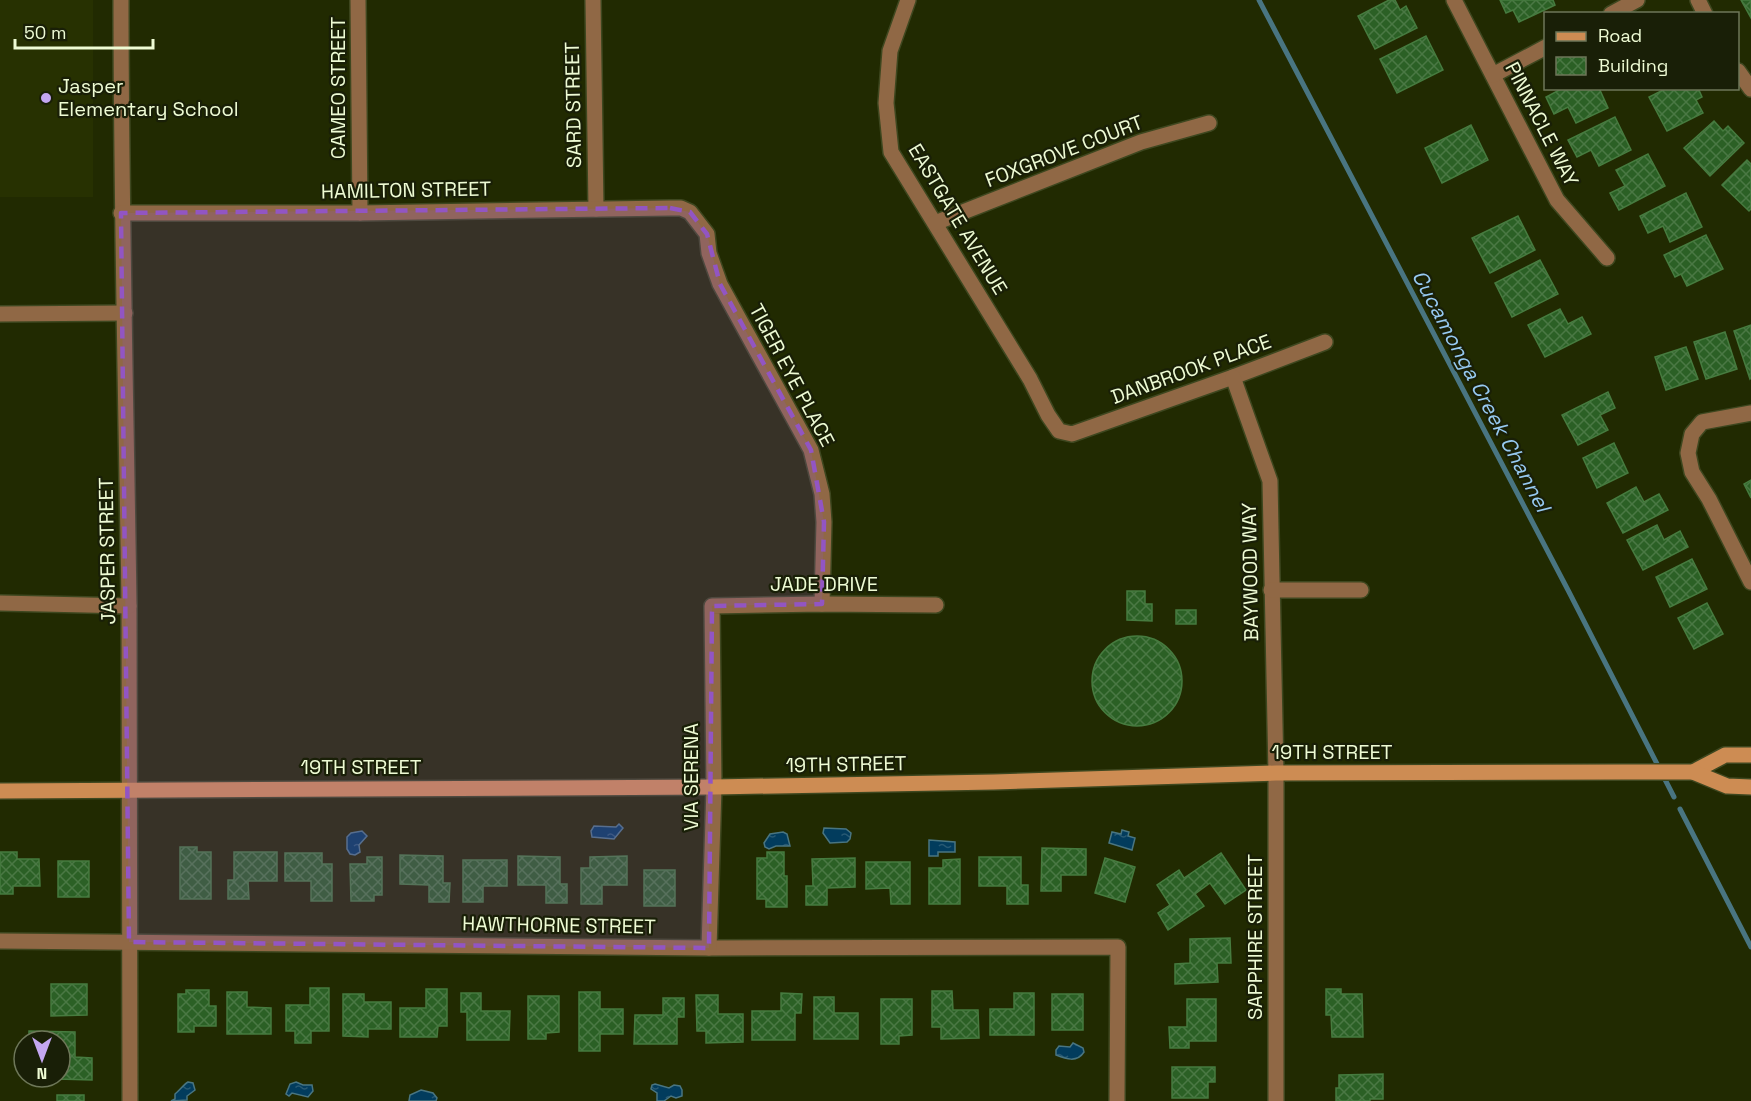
<svg xmlns="http://www.w3.org/2000/svg" width="1751" height="1101" font-family="'Space Grotesk',sans-serif">
<style>
.built{fill:#273101}
.water{fill:url(#water-ripples);stroke:#497581;stroke-width:1.5}
.lines{fill:none;stroke-linecap:round;stroke-linejoin:round}
.stream{stroke:#497581;stroke-width:5}
.building{fill:url(#building-cross-hatch);stroke:#467b3f;stroke-width:1.5}
.street-casing{stroke:#3e471f;stroke-width:18}
.secondary-casing{stroke:#3e471f;stroke-width:18}
.street{stroke:#906845;stroke-width:15}
.secondary{stroke:#cd8c53;stroke-width:15}
.marked{fill:#9255c3;fill-opacity:0.2;stroke:#9255c3;stroke-width:4.5;stroke-dasharray:12 8;stroke-linejoin:round}
.poi-dot{fill:#c4a7f1;stroke:#191f07;stroke-width:2}
.labels{text-anchor:middle;stroke-width:4.5;stroke-linejoin:round;paint-order:stroke}
.poi-label{font-size:20px;fill:#eefbd4;stroke:#191f07;text-anchor:start}
.street-label{font-size:20px;fill:#eefbd4;stroke:#191f07}
.water-label{font-size:21px;font-style:italic;fill:#97caf1;stroke:#191f07}
</style>
<defs>
<pattern id="water-ripples" width="26" height="14" patternUnits="userSpaceOnUse" patternTransform="scale(1.5)"><rect width="26" height="14" fill="#023c5d"/><path d="M2 4q2-2 4 0t4 0M15 11q2-2 4 0t4 0" fill="none" stroke="#275973"/></pattern>
<pattern id="building-cross-hatch" width="8" height="8" patternUnits="userSpaceOnUse" patternTransform="scale(1.5)"><rect width="8" height="8" fill="#2b6025"/><path d="M0 0l8 8M0 8l8-8" fill="none" stroke="#4a7844"/></pattern>
</defs>
<rect width="100%" height="100%" fill="#212a01"/>
<rect class="built" x="0" y="0" width="93" height="197"/>
<g class="water">
<path d="M619 824 623 828 614 839 592 837 591 831 594 826 616 827Z"/>
<path d="M824 828 846 829 851 833 850 839 847 842 830 843 823 833Z"/>
<path d="M1122 830 1129 832 1128 836 1135 838 1132 850 1109 843 1112 832 1121 834Z"/>
<path d="M362 831 367 836 359 845 360 852 355 855 350 854 347 849V837L351 833Z"/>
<path d="M783 832 787 834 790 846H776L769 849 765 847 764 843 770 834Z"/>
<path d="M929 840 955 842V852H938V856H929Z"/>
<path d="M1073 1043 1083 1048 1084 1052C1077 1063 1066 1059 1056 1055V1050L1059 1046 1070 1047Z"/>
<path d="M188 1082 193 1083 195 1090 187 1096V1100L171 1101 175 1099V1094C180 1090 183 1085 188 1082Z"/>
<path d="M296 1082 303 1085H312L313 1091 308 1097 292 1093 289 1096 286 1094 290 1084Z"/>
<path d="M655 1084 669 1088 674 1085 680 1086 682 1090V1096L676 1098 671 1096 664 1101H657V1093L651 1089 652 1085Z"/>
<path d="M421 1090 433 1093 437 1098 436 1101H409L410 1095Z"/>
</g>
<g class="lines">
<g class="stream">
<path d="M1259 0 1569 592 1674 797"/>
<path d="M1680 809 1751 947"/>
</g>
</g>
<g class="building">
<path d="M1389 0H1395L1400 10 1406 6 1417 28 1375 49 1358 16Z"/>
<path d="M1500 0H1553L1555 5 1519 22 1513 10 1506 13Z"/>
<path d="M1741 0H1751V18Z"/>
<path d="M1426 36 1443 70 1397 93 1380 59Z"/>
<path d="M1563 88H1599L1608 108 1576 123 1568 107 1554 114 1546 97Z"/>
<path d="M1667 88H1698L1702 97 1696 100 1703 113 1667 131 1649 97Z"/>
<path d="M1615 117 1631 150 1599 166 1591 150 1577 157 1568 140Z"/>
<path d="M1714 121 1723 131 1728 126 1744 143 1710 176 1684 148Z"/>
<path d="M1471 125 1488 160 1442 183 1425 148Z"/>
<path d="M1648 154 1665 186 1619 210 1610 193 1625 186 1616 170Z"/>
<path d="M1747 160 1751 164V209L1749 211 1722 185Z"/>
<path d="M1686 193 1702 227 1670 242 1663 226 1648 233 1640 216Z"/>
<path d="M1518 216 1535 250 1490 273 1472 238Z"/>
<path d="M1706 235 1723 269 1687 286 1681 274 1675 277 1664 255Z"/>
<path d="M1540 260 1558 294 1512 317 1495 283Z"/>
<path d="M1560 309 1568 324 1582 317 1591 334 1545 357 1528 325Z"/>
<path d="M1751 325V378L1750 379 1734 331Z"/>
<path d="M1725 332 1737 369 1706 379 1694 342Z"/>
<path d="M1686 347 1698 379 1666 390 1655 357Z"/>
<path d="M1608 392 1615 408 1600 415 1608 430 1578 445 1562 415Z"/>
<path d="M1614 443 1628 473 1597 488 1583 458Z"/>
<path d="M1751 480V498L1744 484Z"/>
<path d="M1636 487 1644 502 1659 494 1668 510 1623 533 1607 503Z"/>
<path d="M1657 525 1664 540 1680 531 1688 547 1643 570 1627 540Z"/>
<path d="M1692 559 1707 589 1670 607 1656 577Z"/>
<path d="M1127 591H1145V604H1152V621L1127 620Z"/>
<path d="M1707 603 1723 634 1694 649 1678 618Z"/>
<rect x="1176" y="610" width="20" height="14"/>
<circle cx="1137" cy="681" r="45"/>
<path d="M180 847H197V852H211V899H180Z"/>
<path d="M1042 848 1086 849V875H1061V891H1041Z"/>
<path d="M0 852H17V859H39L40 886H13V894H0Z"/>
<path d="M234 852H277V881H248L249 899H228V880H234Z"/>
<path d="M767 852H784V876H787V907H766V899H757V858H767Z"/>
<path d="M285 853H322V864H332V901H311V881H285Z"/>
<path d="M1221 853 1246 890 1225 904 1210 883 1195 894 1204 906 1168 930 1158 913 1170 905 1157 885 1179 870 1184 878Z"/>
<path d="M400 855 443 856V883H450L449 902H429V885L400 884Z"/>
<path d="M518 856 560 857V884H567V903H546V885H518Z"/>
<path d="M627 856V885H602V904H581V868H590V857Z"/>
<path d="M367 857H382V895H374V901H351L350 864H367Z"/>
<path d="M979 857H1021V885H1028V904H1007V886H979Z"/>
<path d="M855 858V887L827 888V905H806V886H813L812 859Z"/>
<path d="M1105 858 1135 867 1125 902 1095 893Z"/>
<path d="M960 859V904H929V868H943V860Z"/>
<path d="M463 860H507V886H483V902H463Z"/>
<rect x="58" y="861" width="31" height="36"/>
<path d="M866 862H910V904H891L890 888 866 889Z"/>
<rect x="644" y="870" width="31" height="36"/>
<path d="M1230 938 1231 963H1217L1218 982 1175 984V964L1190 963V939Z"/>
<path d="M51 984H87V1015L51 1016Z"/>
<path d="M310 988H329V1031H311V1043H295V1031H286V1005H310Z"/>
<path d="M426 989H447V1026H438L437 1037H400V1008H426Z"/>
<path d="M1326 989H1341V994H1362L1363 1037H1332L1331 1015H1326Z"/>
<path d="M186 990H209V1006H216V1026H194V1032H178V994H186Z"/>
<path d="M932 991H952L953 1010H978L979 1038 941 1039V1027H932Z"/>
<path d="M227 992H247V1007L271 1008V1034H227Z"/>
<path d="M579 992H600V1009H623V1034H600V1051H579Z"/>
<path d="M461 993H481V1011H510L509 1040H467V1012H461Z"/>
<path d="M781 993 802 994 801 1013H795V1040H752V1011H781Z"/>
<path d="M1014 993H1034V1035H990V1009H1014Z"/>
<path d="M343 994H364V1002H391V1029H368V1037L343 1036Z"/>
<rect x="1052" y="994" width="31" height="36"/>
<path d="M696 995H718V1014H743V1042L706 1043V1031H697Z"/>
<path d="M528 996H559V1032L546 1033V1039H528Z"/>
<path d="M814 997H834V1013H858V1039H814Z"/>
<path d="M663 998H684V1017H677V1044H634L635 1015H663Z"/>
<path d="M881 999H912V1035L899 1036V1044H881Z"/>
<path d="M1187 999H1216V1041H1189V1048H1170L1169 1027H1187Z"/>
<path d="M29 1031 75 1032V1057L92 1058V1080L58 1079V1077H60V1041H29Z"/>
<path d="M1172 1067H1215V1082H1208V1098H1172Z"/>
<path d="M1383 1074V1099H1370V1101H1336V1088H1339V1075Z"/>
<rect x="57" y="1095" width="27" height="6"/>
</g>
<g class="lines">
<defs>
<g id="street">
<path d="M121 0C121 201 126 402 129 603 130 769 129 935 130 1101"/>
<path d="M358 0 360 213"/>
<path d="M593 0 596 209"/>
<path d="M908 0 890 51 886 103 891 152 1030 379 1048 415 1059 431 1072 434 1233 377 1325 342"/>
<path d="M1454 0 1557 200 1607 258"/>
<path d="M1698 0 1705 14"/>
<path d="M1611 14 1637 0"/>
<path d="M1738 71 1751 89"/>
<path d="M1493 75 1546 47"/>
<path d="M121 213H360L670 208H681L690 212 707 234 709 253 720 284 811 450 822 494 824 522 822 604"/>
<path d="M935 223 1141 142 1209 123"/>
<path d="M0 314 125 313"/>
<path d="M1233 377 1270 481 1276 773V1101"/>
<path d="M1751 413 1702 422 1692 434 1688 453 1692 472 1709 499 1751 582"/>
<path d="M1271 590H1361"/>
<path d="M0 603 129 606"/>
<path d="M0 941 709 948 1118 947 1117 1101"/>
<path d="M709 948 714 787 712 606 822 604 936 605"/>
</g>
<g id="secondary">
<path d="M1693 772 1725 755H1751"/>
<path d="M0 791 714 787 994 782 1276 773 1624 772H1693L1727 786 1751 787"/>
</g>
</defs>
<use href="#street" class="street-casing"/>
<use href="#secondary" class="secondary-casing"/>
<use href="#street" class="street"/>
<use href="#secondary" class="secondary"/>
</g>
<path class="marked" d="M670 208 690 212 707 234 720 284 811 450 824 522 822 604 712 606 709 948 129 942 121 213Z"/>
<circle class="poi-dot" cx="46" cy="98" r="6"/>
<g class="labels">
<g class="poi-label">
<text x="58" y="93">Jasper<tspan x="58" dy="23">Elementary School</tspan></text>
</g>
<g class="street-label">
<text transform="translate(338 88) rotate(-90)" y="7">CAMEO STREET</text>
<text transform="translate(573 105) rotate(-91)" y="7">SARD STREET</text>
<text transform="translate(1542 124) rotate(63)" y="7">PINNACLE WAY</text>
<text transform="translate(1064 151) rotate(-21)" y="7">FOXGROVE COURT</text>
<text transform="translate(406 190) rotate(-1)" y="7">HAMILTON STREET</text>
<text transform="translate(958 219) rotate(59)" y="7">EASTGATE AVENUE</text>
<text transform="translate(1191 369) rotate(-20)" y="7">DANBROOK PLACE</text>
<text transform="translate(792 375) rotate(62)" y="7">TIGER EYE PLACE</text>
<text transform="translate(107 551) rotate(-91)" y="7">JASPER STREET</text>
<text transform="translate(1250 572) rotate(-91)" y="7">BAYWOOD WAY</text>
<text x="824" y="591">JADE DRIVE</text>
<text x="1332" y="759">19TH STREET</text>
<text transform="translate(846 764) rotate(-1)" y="7">19TH STREET</text>
<text x="361" y="774">19TH STREET</text>
<text transform="translate(691 777) rotate(-90)" y="7">VIA SERENA</text>
<text transform="translate(559 925) rotate(1)" y="7">HAWTHORNE STREET</text>
<text transform="translate(1255 937) rotate(-90)" y="7">SAPPHIRE STREET</text>
</g>
<g class="water-label">
<text transform="translate(1481 391) rotate(62)" y="7">Cucamonga Creek Channel</text>
</g>
</g>
<rect x="1544" y="12" width="195" height="78" fill="#191f07" stroke="#6e7759" stroke-width="1.5"/>
<rect x="1556" y="32" width="30" height="9" fill="#cd8c53" stroke="#6e7759" stroke-width="1.5"/>
<text x="1598" y="42" font-size="18" fill="#eefbd4">Road</text>
<rect x="1556" y="57" width="30" height="18" fill="url(#building-cross-hatch)" stroke="#6e7759" stroke-width="1.5"/>
<text x="1598" y="72" font-size="18" fill="#eefbd4">Building</text>
<g transform="translate(42 1059) rotate(180)"><circle r="28" fill="#191f07" stroke="#6e7759" stroke-width="1.5"/>
<path d="M0-4.5L10 22L0 15L-10 22Z" fill="#c4a7f1"/>
<text y="-9" font-size="16" font-weight="bold" text-anchor="middle" fill="#eefbd4">N</text>
</g>
<path d="M15 39v9h138v-9" fill="none" stroke="#eefbd4" stroke-width="3"/>
<text x="24" y="39" font-size="18" fill="#eefbd4" stroke="#191f07" stroke-width="4.5" paint-order="stroke">50 m</text>
</svg>
